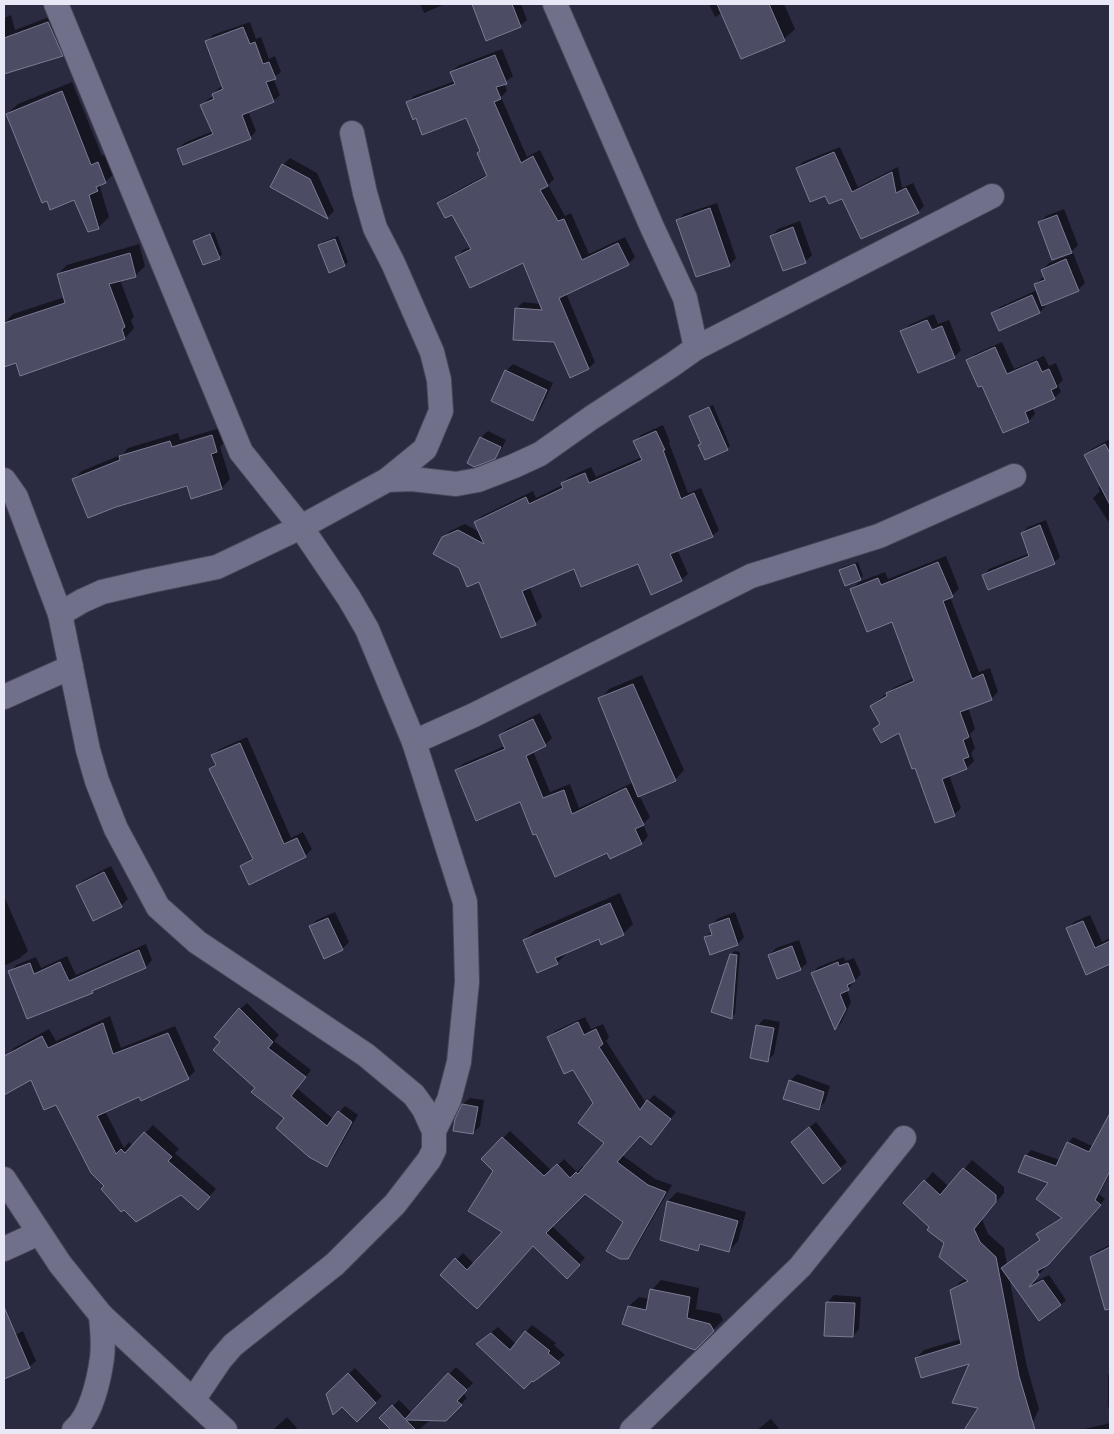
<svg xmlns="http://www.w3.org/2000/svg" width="1114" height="1434" font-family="'Nunito Sans',sans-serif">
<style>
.shadow{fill:#0007}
.building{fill:#4c4c64;stroke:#7b7b96}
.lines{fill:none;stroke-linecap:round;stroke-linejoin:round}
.street-casing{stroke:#464558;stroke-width:26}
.street{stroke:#70708a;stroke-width:24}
</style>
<rect width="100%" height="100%" fill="#2a2a40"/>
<g class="shadow">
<path d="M420 4H445L424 13Z"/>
<path d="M473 4H521L527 20 520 26 487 39Z"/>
<path d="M709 4H784L795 29 784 39 722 13 715 17Z"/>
<path d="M57 14 70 47 62 55 4 72V18L11 15 15 30Z"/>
<path d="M250 22 256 39 261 37 269 59 275 56 281 72 273 78 280 95 273 101 248 111 256 131 250 138 178 149 184 143 213 131 202 105 208 99 214 96 213 94 219 88 224 86 207 42 213 35Z"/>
<path d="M502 49 513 76 504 83 507 91 501 97 527 157 540 150 554 179 548 185 565 216 571 213 589 254 625 237 635 257 628 264 566 293 595 362 589 368 516 309 523 302 540 304 524 262 457 257 463 250 471 247 453 213 438 203 445 197 488 174 481 151 467 117H417L408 103 414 96 455 81 451 72 458 66Z"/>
<path d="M72 82 102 156 108 153 116 172 100 187 109 217 98 228 7 114 18 104Z"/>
<path d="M840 147 858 187 898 167 902 188 913 183 924 206 918 212 825 194 797 168 803 162Z"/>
<path d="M290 158 317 173 334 211 328 217 271 187 283 165Z"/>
<path d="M717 203 736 258 730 264 696 276 677 221 684 214Z"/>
<path d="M1064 209 1078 245 1068 255 1073 253 1085 283 1078 290 1046 303V305L1040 312 1000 330 993 314 1000 307 1037 290 1035 284 1045 276 1042 270 1049 263 1066 256 1040 222 1046 216Z"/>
<path d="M800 221 812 255 805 262 771 236 778 229Z"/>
<path d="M214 232 222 254 219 257 195 241 198 238Z"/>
<path d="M338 236 348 262 345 265 320 245 323 242Z"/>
<path d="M139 244 145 266 135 276 120 280 134 317 131 320 134 328 125 338 21 374 16 361 7 364 4 353V334L6 332 4 323 13 314 65 297 58 274 67 265Z"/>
<path d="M934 314 938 324 949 320 961 350 955 356 918 371 902 332 909 325Z"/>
<path d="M1002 342 1014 369 1044 356 1049 366 1056 363 1063 380 1058 385 1061 392 1054 398 1033 408 1035 414 1029 421 1004 432 982 384 968 361 975 354Z"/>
<path d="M513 364 553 383 539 412 532 419 506 371Z"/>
<path d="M713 405 730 446 727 449 699 445 702 443 691 416 694 413Z"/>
<path d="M663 425 670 442 669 443 688 493 701 488 719 530 712 536 677 549 688 574 681 580 639 563 575 567 529 586 542 617 535 624 460 567 443 538 450 531 465 524 479 532 475 522 482 516 533 491 536 498 563 485 562 483 569 477 591 467 596 477 642 457 635 441 641 435Z"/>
<path d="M220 428 225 442 220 447 230 479 222 488 192 497 188 484 133 501 74 479 82 471 123 454 128 448 178 433 180 440Z"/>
<path d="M488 431 506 440 501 450 494 458 469 463 481 437Z"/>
<path d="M1110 439V524L1093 498 1100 491 1098 488 1101 485 1086 455 1092 449Z"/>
<path d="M1046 520 1060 557 1054 563 984 575 989 569 1030 553 1022 533 1028 527Z"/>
<path d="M946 556 959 589 950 597 979 672 990 668 998 692 992 698 968 707 975 729 970 734 975 748 971 753 974 761 967 768 949 775 961 808 954 815 916 766 899 731 874 729 881 723 871 706 895 687 914 678 893 621 852 589 859 582 885 572 888 579Z"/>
<path d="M858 562 863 576 860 579 840 570 843 567Z"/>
<path d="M642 675 684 770 675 780 639 795 650 817 643 824 648 836 642 843 610 857 607 851 521 801 456 770 463 764 505 746 500 735 507 729 540 713 552 738 545 745 533 751 550 792 570 784 579 808 634 782 600 699 609 689Z"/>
<path d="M247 737 291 838 303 832 312 849 305 856 241 866 253 857 210 769 216 763 213 755 220 749Z"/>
<path d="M111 866 128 899 121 906 77 887 84 880Z"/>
<path d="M620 893 633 924 623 934 600 938 567 952V953L557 963 524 940 535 930Z"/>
<path d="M4 896 28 951 20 958 4 966Z"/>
<path d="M335 912 349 942 342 949 310 926 317 920Z"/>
<path d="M735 912 744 937 738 944 705 938 712 931 710 926 717 919Z"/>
<path d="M1090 915 1102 942 1110 938V963L1087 973 1068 929 1074 922Z"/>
<path d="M799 940 807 963 800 969 769 955 776 948Z"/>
<path d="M146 944 152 960 146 967 96 988 92 992 10 972 16 965 36 957 41 968 67 956 76 975Z"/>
<path d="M735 951 740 952 735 1014 732 1017 713 1011 731 954Z"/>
<path d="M844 957 845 961 854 958 861 974 847 990 851 1002 841 1023 836 1028 813 973 818 967Z"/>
<path d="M247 1003 279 1035 274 1041 311 1070 297 1088 333 1119 345 1106 358 1115 333 1159 326 1166 286 1118 256 1088 222 1042 240 1009Z"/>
<path d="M110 1016 121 1048 175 1026 195 1071 188 1078 140 1096 105 1111 124 1148 129 1142 133 1146 153 1125 179 1149 175 1153 216 1189 205 1201 181 1193 105 1186 57 1103 31 1078 8 1091 4 1083V1058L14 1048 49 1029 56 1041Z"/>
<path d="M585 1017 591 1029 603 1024 609 1037 606 1041 646 1103 654 1095 676 1112 651 1143 640 1135 622 1155 655 1179 672 1185 634 1251 627 1258 625 1222 585 1192 552 1226 585 1258 567 1277 534 1244 483 1301 442 1275 463 1253 474 1264 504 1232 495 1170 483 1159 510 1131 552 1171 564 1159 577 1172 583 1166 584 1168 606 1143 595 1103 573 1068 548 1038 555 1031Z"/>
<path d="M764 1019 780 1022 774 1054 768 1060 757 1026Z"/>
<path d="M797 1074 830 1086 825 1102 818 1109 790 1081Z"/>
<path d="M470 1098 484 1100 480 1126 473 1133 463 1104Z"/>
<path d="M816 1122 847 1162 823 1182 799 1135Z"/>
<path d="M1105 1130 1110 1132V1174L1099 1194 1105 1199 1054 1258 1043 1267 1044 1269 1030 1284 1049 1275 1066 1300 1061 1305 1037 1317 1009 1277 1027 1367 1039 1409 1031 1426 1034 1430H976L980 1407 972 1362 916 1358 924 1350 961 1339 952 1291 960 1282 967 1278 945 1243 931 1227 925 1181 933 1172 949 1187 972 1160 1004 1187V1193L982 1219 988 1234 1004 1248 1007 1265 1041 1240 1038 1234 1043 1229 1063 1217 1050 1182 1026 1156 1031 1150 1060 1160 1068 1143 1073 1137 1094 1147Z"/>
<path d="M677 1192 746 1212 738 1241 729 1251 704 1243 698 1249 661 1239 668 1201Z"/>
<path d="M1110 1245V1281L1100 1286 1091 1257 1097 1251Z"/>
<path d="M661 1280 699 1288 696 1309 720 1314 723 1320 695 1348 629 1306 639 1297 650 1299 652 1290Z"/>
<path d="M834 1295 861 1297 859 1329 853 1336 828 1302Z"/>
<path d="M532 1325 556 1343 554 1345 565 1355 533 1380 485 1338 498 1327 516 1344Z"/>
<path d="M4 1326 8 1338 23 1331 36 1361 29 1367 4 1378Z"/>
<path d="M456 1367 473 1383 463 1393 467 1398 446 1420H430L419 1430H392L380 1418 399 1400 412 1413Z"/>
<path d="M355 1368 382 1396 357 1420 342 1405 327 1394Z"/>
<path d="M1110 1373V1411L1108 1406V1375Z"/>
<path d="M287 1417 297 1428 294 1430H273Z"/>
<path d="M771 1419 780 1430H757Z"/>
<path d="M1110 1423V1430H1080Z"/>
</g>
<g class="building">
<path d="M472 4H512L521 27 486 41Z"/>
<path d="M717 4H769L785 41 741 59Z"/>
<path d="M48 22 63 56 4 74V38Z"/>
<path d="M243 27 250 44 255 42 263 64 269 62 276 79 266 82 274 102 242 115 251 139 183 165 177 149 213 134 200 105 214 99 212 94 223 89 205 41Z"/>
<path d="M495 55 507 84 496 87 501 99 494 102 521 163 533 156 548 186 540 190 558 221 564 219 582 260 618 243 629 265 559 298 589 369 570 378 554 342 513 340 515 308 542 310 523 263 470 288 455 257 471 249 452 215 445 218 437 203 487 176 477 153 480 151 466 118 422 135 416 118 413 120 406 102 455 84 450 72Z"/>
<path d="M62 91 91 165 98 162 106 183 96 187 98 191 89 195 99 229 88 232 74 200 50 210 47 201 42 203 6 114Z"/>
<path d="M834 152 852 192 892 172 896 193 906 188 919 213 861 239 842 199 829 204 825 196 810 202 796 168Z"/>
<path d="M282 164 310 179 328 219 270 187Z"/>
<path d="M710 208 730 266 696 277 676 220Z"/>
<path d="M1057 215 1072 253 1052 260 1038 222Z"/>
<path d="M793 227 806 263 783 271 770 236Z"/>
<path d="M210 234 220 259 203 265 193 241Z"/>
<path d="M335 239 345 266 329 273 318 245Z"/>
<path d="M130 253 136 277 109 284 125 327 122 329 125 339 20 376 16 363 4 367V323L65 303 57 274Z"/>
<path d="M1066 259 1079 291 1042 306 1034 284 1045 280 1041 270Z"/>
<path d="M1032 295 1040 313 999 331 991 313Z"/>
<path d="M927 320 932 330 942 326 955 358 918 373 900 331Z"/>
<path d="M995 347 1007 374 1037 361 1042 372 1049 369 1057 387 1051 390 1055 399 1025 412 1029 422 1003 433 982 386 978 387 966 360Z"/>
<path d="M505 370 547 390 533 421 491 401Z"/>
<path d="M709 407 728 450 705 460 698 445 701 444 689 416Z"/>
<path d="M656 431 665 450H663L681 499 694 493 713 537 670 554 682 581 651 595 638 564 581 587 574 569 522 591 536 625 501 638 479 582 467 587 459 568 433 554 442 537 458 530 484 544 474 522 526 497 529 504 563 488 561 483 585 473 589 483 642 460 633 441Z"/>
<path d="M212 435 217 452 211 454 222 489 191 499 187 486 116 507 88 518 72 479 120 460 119 456 170 441 172 447Z"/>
<path d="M480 437 501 447 495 459 474 467 467 463Z"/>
<path d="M1105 444 1110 453V505L1084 455Z"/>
<path d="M1040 525 1055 564 988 590 982 575 1029 556 1021 533Z"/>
<path d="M938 562 953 597 943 601 972 679 983 674 992 700 960 712 969 737 963 740 969 757 963 759 967 769 942 779 955 816 935 823 915 768 912 769 899 733 881 743 873 729 880 724 870 706 887 696 886 693 914 681 892 622 867 632 850 589 878 578 881 585Z"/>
<path d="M855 564 861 580 845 586 839 570Z"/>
<path d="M633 684 676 781 638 797 598 698Z"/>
<path d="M533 719 546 746 526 756 543 798 564 790 572 814 626 788 644 825 635 829 642 844 610 859 607 853 555 877 536 834 533 835 520 802 476 821 455 770 505 749 499 735Z"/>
<path d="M240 743 284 844 297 838 306 857 249 885 240 866 253 859 209 769 216 765 211 755Z"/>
<path d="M104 872 122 907 93 921 76 886Z"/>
<path d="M610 903 624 935 601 945 599 939 555 958 558 964 537 973 523 940Z"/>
<path d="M328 918 343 950 324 959 309 926Z"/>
<path d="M729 918 738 945 710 955 704 937 712 935 709 925Z"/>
<path d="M1083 921 1095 948 1110 941V964L1086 975 1066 928Z"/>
<path d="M792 946 801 970 777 979 768 955Z"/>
<path d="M139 950 146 968 92 991 93 993 27 1019 8 971 30 963 34 974 60 962 69 981Z"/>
<path d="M730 954 737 955 732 1019 711 1012Z"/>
<path d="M838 962 839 966 848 963 855 981 847 985 849 990 840 994 846 1009 835 1030 811 973Z"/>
<path d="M239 1008 273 1042 268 1048 306 1077 291 1096 327 1126 338 1111 352 1122 327 1167 309 1157 276 1128 284 1118 251 1092 255 1088 213 1050 220 1042 214 1037Z"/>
<path d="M578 1022 584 1035 596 1029 603 1044 599 1047 640 1110 647 1100 671 1119 651 1145 640 1136 617 1162 648 1185 666 1192 628 1259H620L606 1251 623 1222 585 1194 546 1233 580 1265 567 1279 533 1246 477 1309 440 1275 455 1258 467 1270 502 1232 468 1211 493 1171 481 1159 502 1137 544 1176 557 1164 570 1178 576 1172 578 1174 604 1143 578 1123 593 1103 573 1070 564 1074 547 1037Z"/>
<path d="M103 1023 113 1054 168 1033 189 1079 141 1101 139 1097 97 1116 116 1154 121 1149 125 1153 144 1132 172 1157 168 1161 210 1197 198 1210 181 1195 136 1222 124 1210 121 1212 101 1189 104 1186 91 1173 56 1105 44 1110 31 1080 4 1095V1056L42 1036 48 1048Z"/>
<path d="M756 1025 774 1028 768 1062 750 1058Z"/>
<path d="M789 1080 824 1092 819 1110 783 1099Z"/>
<path d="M462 1104 478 1107 473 1134 453 1131 455 1119Z"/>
<path d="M1110 1113V1171L1095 1200 1101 1205 1048 1265 1037 1271 1039 1275 1029 1287 1043 1280 1061 1305 1039 1321 1001 1268 1040 1240 1036 1234 1062 1218 1036 1199 1048 1183 1018 1172 1025 1155 1056 1166 1067 1142 1089 1152Z"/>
<path d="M809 1127 841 1169 823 1184 791 1142Z"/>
<path d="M963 1168 996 1195V1202L974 1229 980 1242 996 1257 1019 1376 1035 1430H964L978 1408 952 1403 969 1364 921 1378 915 1358 961 1344 950 1290 968 1281 939 1257 944 1243 927 1230 929 1227 903 1203 924 1180 940 1195Z"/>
<path d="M667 1201 738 1221 729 1252 700 1244 698 1251 660 1240Z"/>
<path d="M1110 1247V1309L1105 1310 1090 1257Z"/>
<path d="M650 1289 690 1297 687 1318 710 1324 714 1331 695 1350 622 1324 628 1306 646 1310Z"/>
<path d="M826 1302 855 1303 853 1337 824 1336Z"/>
<path d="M4 1307 30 1368 4 1379Z"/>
<path d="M525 1331 550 1351 548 1353 560 1363 533 1382 532 1381 524 1389 476 1344 491 1333 510 1350Z"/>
<path d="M348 1373 376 1403 357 1422 342 1407 333 1415 326 1394Z"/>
<path d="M448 1373 467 1390 457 1401 462 1405 446 1421 406 1420 416 1430H391L379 1418 392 1405 405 1419Z"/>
</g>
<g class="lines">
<defs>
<g id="street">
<path d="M56 4 241 452 301 527 349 598 367 629 414 742 465 902 467 982 459 1062 449 1100 434 1131V1150L429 1160 395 1204 335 1264 233 1345 220 1360 193 1400"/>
<path d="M555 4 652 227 685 298 696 348"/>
<path d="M352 133 365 193 375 228 393 263 432 352 439 380 441 411 425 449 387 480"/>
<path d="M4 480 16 497 60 614"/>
<path d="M4 697 71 667"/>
<path d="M414 742 474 715 751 576 879 536 1014 476"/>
<path d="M434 1131 424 1109 414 1095 366 1055 197 942 158 907 116 829 97 781 88 750 60 614 82 601 102 592 149 581 217 567 301 527 387 480 412 479 456 484 478 480 514 466 540 454 591 418 672 365 696 348 992 196"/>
<path d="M4 1179 60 1264 101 1315 225 1430"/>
<path d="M4 1249 39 1233"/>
<path d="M74 1430C91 1416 99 1380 102 1358 104 1344 102 1329 101 1315"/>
<path d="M632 1430 800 1267 904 1138"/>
</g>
</defs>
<use href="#street" class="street-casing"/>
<use href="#street" class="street"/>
</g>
<rect width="1114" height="1434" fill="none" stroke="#e8e8f7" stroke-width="10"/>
</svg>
